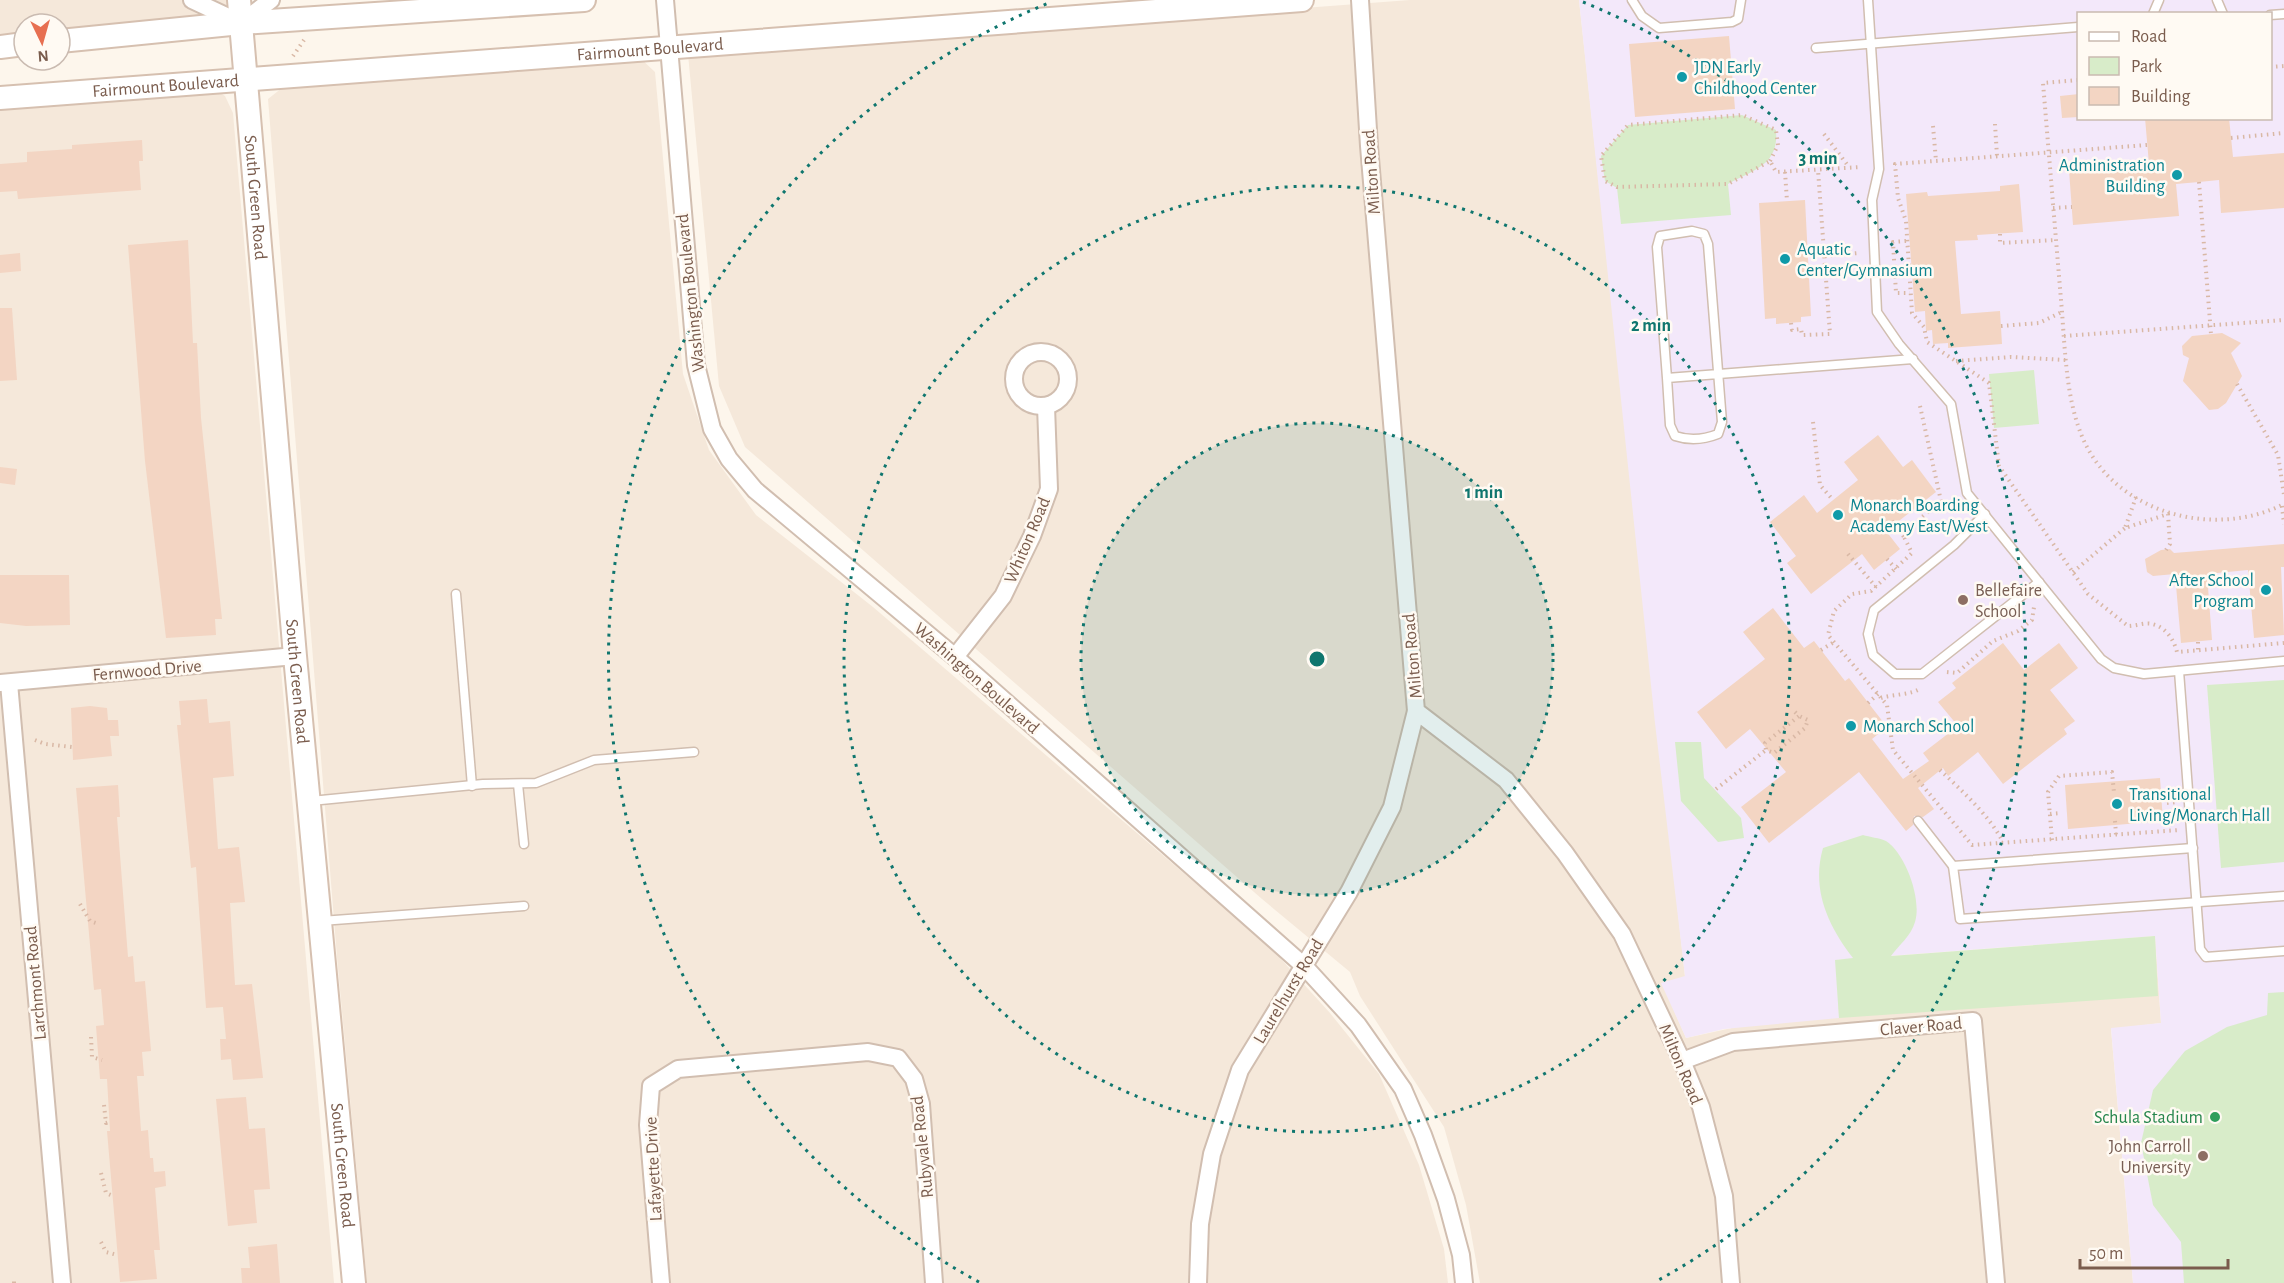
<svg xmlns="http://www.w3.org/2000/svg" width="2284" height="1283" font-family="'Alegreya Sans',sans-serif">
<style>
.residential{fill:#f5e8da}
.education{fill:#f3e8fa;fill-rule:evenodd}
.green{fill:#d8ecc9}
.building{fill:#f3d5c3}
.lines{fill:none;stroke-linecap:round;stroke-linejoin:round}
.lane-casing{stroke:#d1beb0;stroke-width:11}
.street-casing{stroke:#d1beb0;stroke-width:20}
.secondary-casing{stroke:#d6c0b0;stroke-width:26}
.path{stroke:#d9b8a5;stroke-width:4;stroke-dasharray:1.5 4.5;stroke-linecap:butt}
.lane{stroke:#fff;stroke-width:8}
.street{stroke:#fff;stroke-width:16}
.secondary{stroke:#fff;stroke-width:22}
.ring{fill:none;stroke:#0f766e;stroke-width:3;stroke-dasharray:3 6}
.culture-dot{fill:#0f9aa8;stroke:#fffaf3;stroke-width:2}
.education-dot{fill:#8d6e63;stroke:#fffaf3;stroke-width:2}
.leisure-dot{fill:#2e9e5b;stroke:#fffaf3;stroke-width:2}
.labels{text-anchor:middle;stroke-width:5;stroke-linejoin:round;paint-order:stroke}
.street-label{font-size:18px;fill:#7a5c4d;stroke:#fffaf3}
.culture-label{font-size:18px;fill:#0d838f;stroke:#fffaf3;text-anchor:start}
.education-label{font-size:18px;fill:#785e54;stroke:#fffaf3;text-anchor:start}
.leisure-label{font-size:18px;fill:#27864d;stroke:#fffaf3;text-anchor:end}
.centre{fill:#0f766e;stroke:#fffaf3;stroke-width:3}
.ring-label{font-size:18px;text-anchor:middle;font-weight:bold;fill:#0f766e;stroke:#fffaf3;stroke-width:5;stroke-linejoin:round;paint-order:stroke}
</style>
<rect width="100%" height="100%" fill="#fdf6ec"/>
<g class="residential">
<path d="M0 0H239L241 23 60 41V24H24V44L0 47Z"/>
<path d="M1410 0H1579L1685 977 1662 983 1686 1038 2155 936 2161 1023 2111 1029 2133 1283H1480L1466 1205 1444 1127 1360 996 1350 972 1262 899 745 447 719 386 688 54Z"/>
<path d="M639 57 655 72 683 374 709 450 756 515 873 607 1270 947 1330 1013 1379 1074 1419 1165 1444 1249 1448 1283H367L337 957 268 99 287 84Z"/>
<path d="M219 92 225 96 233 113 334 1283H0V107Z"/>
</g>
<path class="education" d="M1579 0H2284V1283H2133L2111 1028 2161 1023 2155 936 1836 960 1839 1018 1724 1029 1686 1038 1661 983 1685 976 1655 723ZM2078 14H2270V118H2078Z"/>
<g class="green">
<path d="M1742 115 1776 130C1779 165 1755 169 1728 184L1731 215 1621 224 1617 188 1605 181 1601 156 1628 125Z"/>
<path d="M2034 370 2039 424 1994 428 1989 374Z"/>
<path d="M2284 680V862L2221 868 2207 685Z"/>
<path d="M1675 742H1701L1704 778 1741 818 1744 838 1718 842 1681 801Z"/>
<path d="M1863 835C1869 837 1880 838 1886 841 1906 854 1922 900 1915 922 1911 936 1899 945 1891 956L2155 936 2158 996 1839 1018 1835 960 1853 958C1828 926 1811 889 1823 848Z"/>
<path d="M2284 992V1283H2184L2181 1242 2153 1205 2141 1143 2153 1090 2185 1051 2227 1027 2267 1015 2268 993Z"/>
</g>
<g class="building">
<path d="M1729 36 1735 109 1635 117 1629 44Z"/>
<path d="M2079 94V117L2062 118 2060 96Z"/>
<path d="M2145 118H2229L2233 157 2284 153V208L2221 213 2219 180 2199 182 2176 184 2179 216 2073 225 2069 170 2149 164Z"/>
<path d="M142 140 143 161H139L141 190 18 199 17 191 0 192V164L27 162V152L72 149V145Z"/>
<path d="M2019 184 2023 232 1977 235 1978 240 1955 241 1961 314 2000 311 2002 344 1948 348V343L1933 344 1932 330 1926 331 1925 311 1915 312 1906 194 1927 192 1928 196 2000 191V186Z"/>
<path d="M1805 200 1811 316 1801 317V322L1776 324V318L1765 319 1759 203Z"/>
<path d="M188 240 193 343H197L201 418 222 619H215L216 635 166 638 145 461 128 245Z"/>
<path d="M20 253 21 271 0 273V255Z"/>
<path d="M0 308H12L17 380 0 381Z"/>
<path d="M2222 333 2241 343 2231 353 2242 376 2226 403 2218 409 2209 410 2183 381 2189 358 2183 355 2182 346 2192 336Z"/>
<path d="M1878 435 1903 467 1912 460 1936 492 1886 531 1900 549 1874 570 1862 554 1811 594 1787 563 1796 556 1770 522 1804 495 1817 513 1858 480 1844 462Z"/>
<path d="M0 467 17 469 15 485 0 483Z"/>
<path d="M2284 544V567H2281L2284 635 2254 638 2248 570 2207 574 2212 640 2181 643 2175 574 2153 576 2147 572 2145 559 2161 550 2170 549 2174 553Z"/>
<path d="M0 575H69L70 625 26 626 0 623Z"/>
<path d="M1773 608 1804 648 1814 641 1845 681 1849 678 1887 727 1872 739 1903 779 1929 761 1923 753 1958 726 1938 702 1956 688 1952 683 2003 643 2024 670 2059 643 2078 668 2050 690 2075 721 2064 729 2067 734 2003 784 1978 752 1948 776 1943 768 1918 788 1934 809 1923 817 1914 816 1913 825 1906 831 1859 772 1769 843 1741 807 1786 772 1750 729 1726 749 1697 712 1765 659 1743 632Z"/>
<path d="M207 699 209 723 230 721 234 776 213 778 218 849 239 847 245 902 230 903 235 985 252 984 263 1078 233 1080 231 1059 221 1060 220 1039H226L223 1007 206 1008 196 867 191 868 177 725H181L179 701Z"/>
<path d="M90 706 107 708 108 720H118L119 736H110L112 756 73 760 71 708Z"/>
<path d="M2160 778 2163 821 2068 829 2065 785Z"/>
<path d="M118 785 120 817H117L128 957 133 956 135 982 145 981 151 1051 142 1052 144 1076H137L141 1131 148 1130 150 1158H153L154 1172 165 1171 166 1186 155 1188 160 1250H154L157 1279 120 1282 107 1131H110L107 1079H100L96 1026 104 1025 101 989 94 990 76 788Z"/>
<path d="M246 1097 249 1129 265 1128 270 1189 254 1190 257 1223 228 1226 216 1099Z"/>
<path d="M277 1244 280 1283H242L241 1268H250L248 1247Z"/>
</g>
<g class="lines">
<defs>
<g id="lane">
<path d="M1632 0 1642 16 1659 28 1732 22 1738 19 1741 0"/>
<path d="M1868 0 1879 169 1872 200 1877 312 1899 344 1951 404 1967 493 2101 659 2114 668 2144 674 2284 661"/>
<path d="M2217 0 2223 14"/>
<path d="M2153 14 2159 0"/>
<path d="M2270 15 2284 14"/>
<path d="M1816 48 2078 27"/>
<path d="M1667 378 1670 425 1675 436C1690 441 1703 440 1718 434L1722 422 1708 244 1704 234 1692 231 1660 236 1657 247 1667 378 1913 359"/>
<path d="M1985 514 1954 545 1874 610 1868 634 1873 655 1895 674H1922L2039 582"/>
<path d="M456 594 472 786"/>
<path d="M2179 671 2200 949 2206 957 2284 951"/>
<path d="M518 784 524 844"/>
<path d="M311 801 483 784 536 783 594 760 694 752"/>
<path d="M1918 821 1953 866"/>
<path d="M2193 848 1953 866 1960 919 2284 896"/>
<path d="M321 921 524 906"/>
</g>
<g id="street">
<path d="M192 0 241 23 271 0"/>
<path d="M665 0 696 365 712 429 729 459 755 490 955 657 1304 966 1358 1025 1403 1089 1423 1135 1446 1199 1461 1255 1464 1283"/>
<path d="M1360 0 1369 146 1416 711 1506 780 1565 853 1622 934 1682 1061 1701 1107 1724 1196 1731 1283"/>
<circle cx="1041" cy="379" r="27"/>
<path d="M955 657 1003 596 1032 536 1049 489 1046 406"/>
<path d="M0 683 295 656"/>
<path d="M9 683 62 1283"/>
<path d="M1682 1061 1733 1042 1973 1021 1996 1283"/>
<path d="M661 1283 648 1125 651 1086 678 1069 868 1052 898 1058 914 1079 921 1104 934 1283"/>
<path d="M1198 1283 1200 1224 1212 1154 1240 1070 1349 892 1392 807 1416 711"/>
</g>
<g id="secondary">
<path id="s1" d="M239 0 295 656 354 1283"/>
<path d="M60 41 241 23 584 0"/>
<path d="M0 47 24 44"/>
<path id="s2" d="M0 98 1302 0"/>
</g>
</defs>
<use href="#lane" class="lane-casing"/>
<use href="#street" class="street-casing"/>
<use href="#secondary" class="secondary-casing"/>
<g class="path">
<path d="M293 56 304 40"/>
<path d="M2270 67 2284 66"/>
<path d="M2078 80 2043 83C2049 155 2055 228 2061 300 2065 344 2065 393 2081 434 2112 513 2213 540 2284 504"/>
<path d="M1995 124 1997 156"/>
<path d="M1933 126 1936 161"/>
<path d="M1824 134 1849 167"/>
<path d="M2231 138 2284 133"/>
<path d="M2147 145 1895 164 1898 198 1906 221 1912 313 1924 327 1927 342 1989 383 1999 466 2088 594 2128 626C2136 626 2146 622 2152 624 2166 627 2174 640 2177 652L2284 643"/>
<path d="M1770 161 1778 145 1776 130 1742 115 1628 125 1601 156 1605 181 1617 187 1728 184 1770 161 1776 172 1861 167"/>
<path d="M1785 172 1787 201"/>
<path d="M2199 182 2211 334"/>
<path d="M2053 208 2072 207"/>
<path d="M2000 234V243L2056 240"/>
<path d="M1906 241 1893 242 1896 293H1910"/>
<path d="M1825 256 1858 253"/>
<path d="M1791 323 1792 330 1801 329 1802 335 1830 334 1818 170"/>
<path d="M2001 326 2039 323 2062 312"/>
<path d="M2064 336 2284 320"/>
<path d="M1956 361 2011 357 2066 360"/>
<path d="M2237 384 2278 455 2284 495"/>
<path d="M1920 406 1941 501 1915 523 1904 537 1912 553 1871 591 1852 594 1834 611 1828 635 1887 705 1893 750 1972 845 2179 830"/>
<path d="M1813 422 1820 485 1833 500"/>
<path d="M2136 497 2125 528 2168 514 2170 544 2166 550"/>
<path d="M2282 506 2284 524"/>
<path d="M1892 521 1904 537"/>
<path d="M1848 554 1876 587"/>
<path d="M1887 559 1896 569"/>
<path d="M2073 572 2125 528"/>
<path d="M2198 642V650"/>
<path d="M1821 650 1834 642"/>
<path d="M1947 672 1957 673 1993 641 2018 631 2032 620 2034 607"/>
<path d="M1881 698C1893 694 1912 695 1921 688"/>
<path d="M1868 703 1878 694"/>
<path d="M1795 712 1799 716 1765 743 1766 750 1774 753 1805 728 1808 720 1799 716"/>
<path d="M35 740 45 744 72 747"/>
<path d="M1940 770C1962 791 1989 815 2003 842"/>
<path d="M1716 789 1766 750"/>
<path d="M2167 803 2177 802"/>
<path d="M2050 814 2061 813"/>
<path d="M2115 821 2116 835"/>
<path d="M2052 840 2048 792 2059 776 2112 772 2114 793"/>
<path d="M80 904 90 921 99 924"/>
<path d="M91 1037 92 1057 102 1060"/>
<path d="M104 1105 106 1123 109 1122"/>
<path d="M101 1173 106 1193 113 1196"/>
<path d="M101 1242 106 1252 117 1255"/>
<path d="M14 1283V1280"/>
</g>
<use href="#lane" class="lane"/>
<use href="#street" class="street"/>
<use href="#secondary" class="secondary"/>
</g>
<circle cx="1317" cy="659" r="236" fill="#0f766e" fill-opacity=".12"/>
<g class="ring">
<circle cx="1317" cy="659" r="236"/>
<circle cx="1317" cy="659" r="473"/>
<path d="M979 1282A709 709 0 0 1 1051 2M1583 2A709 709 0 0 1 1655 1282"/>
</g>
<g class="culture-dot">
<circle cx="1682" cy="77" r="6"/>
<circle cx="2177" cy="175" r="6"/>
<circle cx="1785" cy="259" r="6"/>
<circle cx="1838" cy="515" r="6"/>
<circle cx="2266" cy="590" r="6"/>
<circle cx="1851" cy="726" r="6"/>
<circle cx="2117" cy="804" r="6"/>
</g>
<g class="education-dot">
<circle cx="1963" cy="600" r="6"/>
<circle cx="2203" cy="1156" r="6"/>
</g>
<circle class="leisure-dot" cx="2215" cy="1117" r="6"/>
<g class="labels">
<g class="street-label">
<text dy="6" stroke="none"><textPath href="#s2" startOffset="652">Fairmount Boulevard</textPath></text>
<text dy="6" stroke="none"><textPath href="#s2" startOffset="166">Fairmount Boulevard</textPath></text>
<text transform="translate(1371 172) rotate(-94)" y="6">Milton Road</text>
<text dy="6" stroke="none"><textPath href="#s1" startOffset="198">South Green Road</textPath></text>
<text transform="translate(690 293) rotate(-96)" y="6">Washington Boulevard</text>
<text transform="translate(1027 540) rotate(-67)" y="6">Whiton Road</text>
<text transform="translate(1412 656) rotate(-95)" y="6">Milton Road</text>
<text transform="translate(147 670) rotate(-5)" y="6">Fernwood Drive</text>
<text transform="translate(977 678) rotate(41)" y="6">Washington Boulevard</text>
<text dy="6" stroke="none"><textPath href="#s1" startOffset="684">South Green Road</textPath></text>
<text transform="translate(35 983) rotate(-95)" y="6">Larchmont Road</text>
<text transform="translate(1288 991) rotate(-59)" y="6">Laurelhurst Road</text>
<text transform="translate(1921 1026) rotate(-5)" y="6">Claver Road</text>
<text transform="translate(1681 1064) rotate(67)" y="6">Milton Road</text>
<text transform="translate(922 1147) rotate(-96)" y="6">Rubyvale Road</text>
<text dy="6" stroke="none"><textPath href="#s1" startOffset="1170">South Green Road</textPath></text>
<text transform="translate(653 1169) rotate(-93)" y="6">Lafayette Drive</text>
</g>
<g class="culture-label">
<text x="1694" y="73">JDN Early<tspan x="1694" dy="21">Childhood Center</tspan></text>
<text x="2165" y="171" text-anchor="end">Administration<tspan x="2165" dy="21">Building</tspan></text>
<text x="1797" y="255">Aquatic<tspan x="1797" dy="21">Center/Gymnasium</tspan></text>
<text x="1850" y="511">Monarch Boarding<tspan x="1850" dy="21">Academy East/West</tspan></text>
<text x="2254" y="586" text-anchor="end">After School<tspan x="2254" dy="21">Program</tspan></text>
<text x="1863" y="732">Monarch School</text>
<text x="2129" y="800">Transitional<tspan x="2129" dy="21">Living/Monarch Hall</tspan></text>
</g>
<g class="education-label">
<text x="1975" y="596">Bellefaire<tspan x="1975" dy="21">School</tspan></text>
<text x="2191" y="1152" text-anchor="end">John Carroll<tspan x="2191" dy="21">University</tspan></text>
</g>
<g class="leisure-label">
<text x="2203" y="1123">Schula Stadium</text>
</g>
</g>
<circle cx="1317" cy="659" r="9" class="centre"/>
<g class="ring-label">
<text x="1818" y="164">3 min</text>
<text x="1651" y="331">2 min</text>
<text x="1484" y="498">1 min</text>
</g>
<rect x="2077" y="12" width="195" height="108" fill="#fffaf3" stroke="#cabbb1" stroke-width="1.5"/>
<rect x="2089" y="32" width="30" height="9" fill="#ffffff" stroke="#cabbb1" stroke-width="1.5"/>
<text x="2131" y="42" font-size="18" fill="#7a5c4d">Road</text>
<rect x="2089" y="57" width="30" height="18" fill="#d8ecc9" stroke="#cabbb1" stroke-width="1.5"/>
<text x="2131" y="72" font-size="18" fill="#7a5c4d">Park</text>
<rect x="2089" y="87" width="30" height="18" fill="#f3d5c3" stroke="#cabbb1" stroke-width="1.5"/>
<text x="2131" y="102" font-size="18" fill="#7a5c4d">Building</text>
<g transform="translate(42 42) rotate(175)"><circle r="28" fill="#fffaf3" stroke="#cabbb1" stroke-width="1.5"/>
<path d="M0-4.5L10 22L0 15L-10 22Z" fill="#e76f51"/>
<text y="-9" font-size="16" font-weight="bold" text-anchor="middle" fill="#7a5c4d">N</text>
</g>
<path d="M2080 1259v9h148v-9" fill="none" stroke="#7a5c4d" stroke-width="3"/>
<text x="2089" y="1259" font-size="18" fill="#7a5c4d" stroke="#fffaf3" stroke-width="4.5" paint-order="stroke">50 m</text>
</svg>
